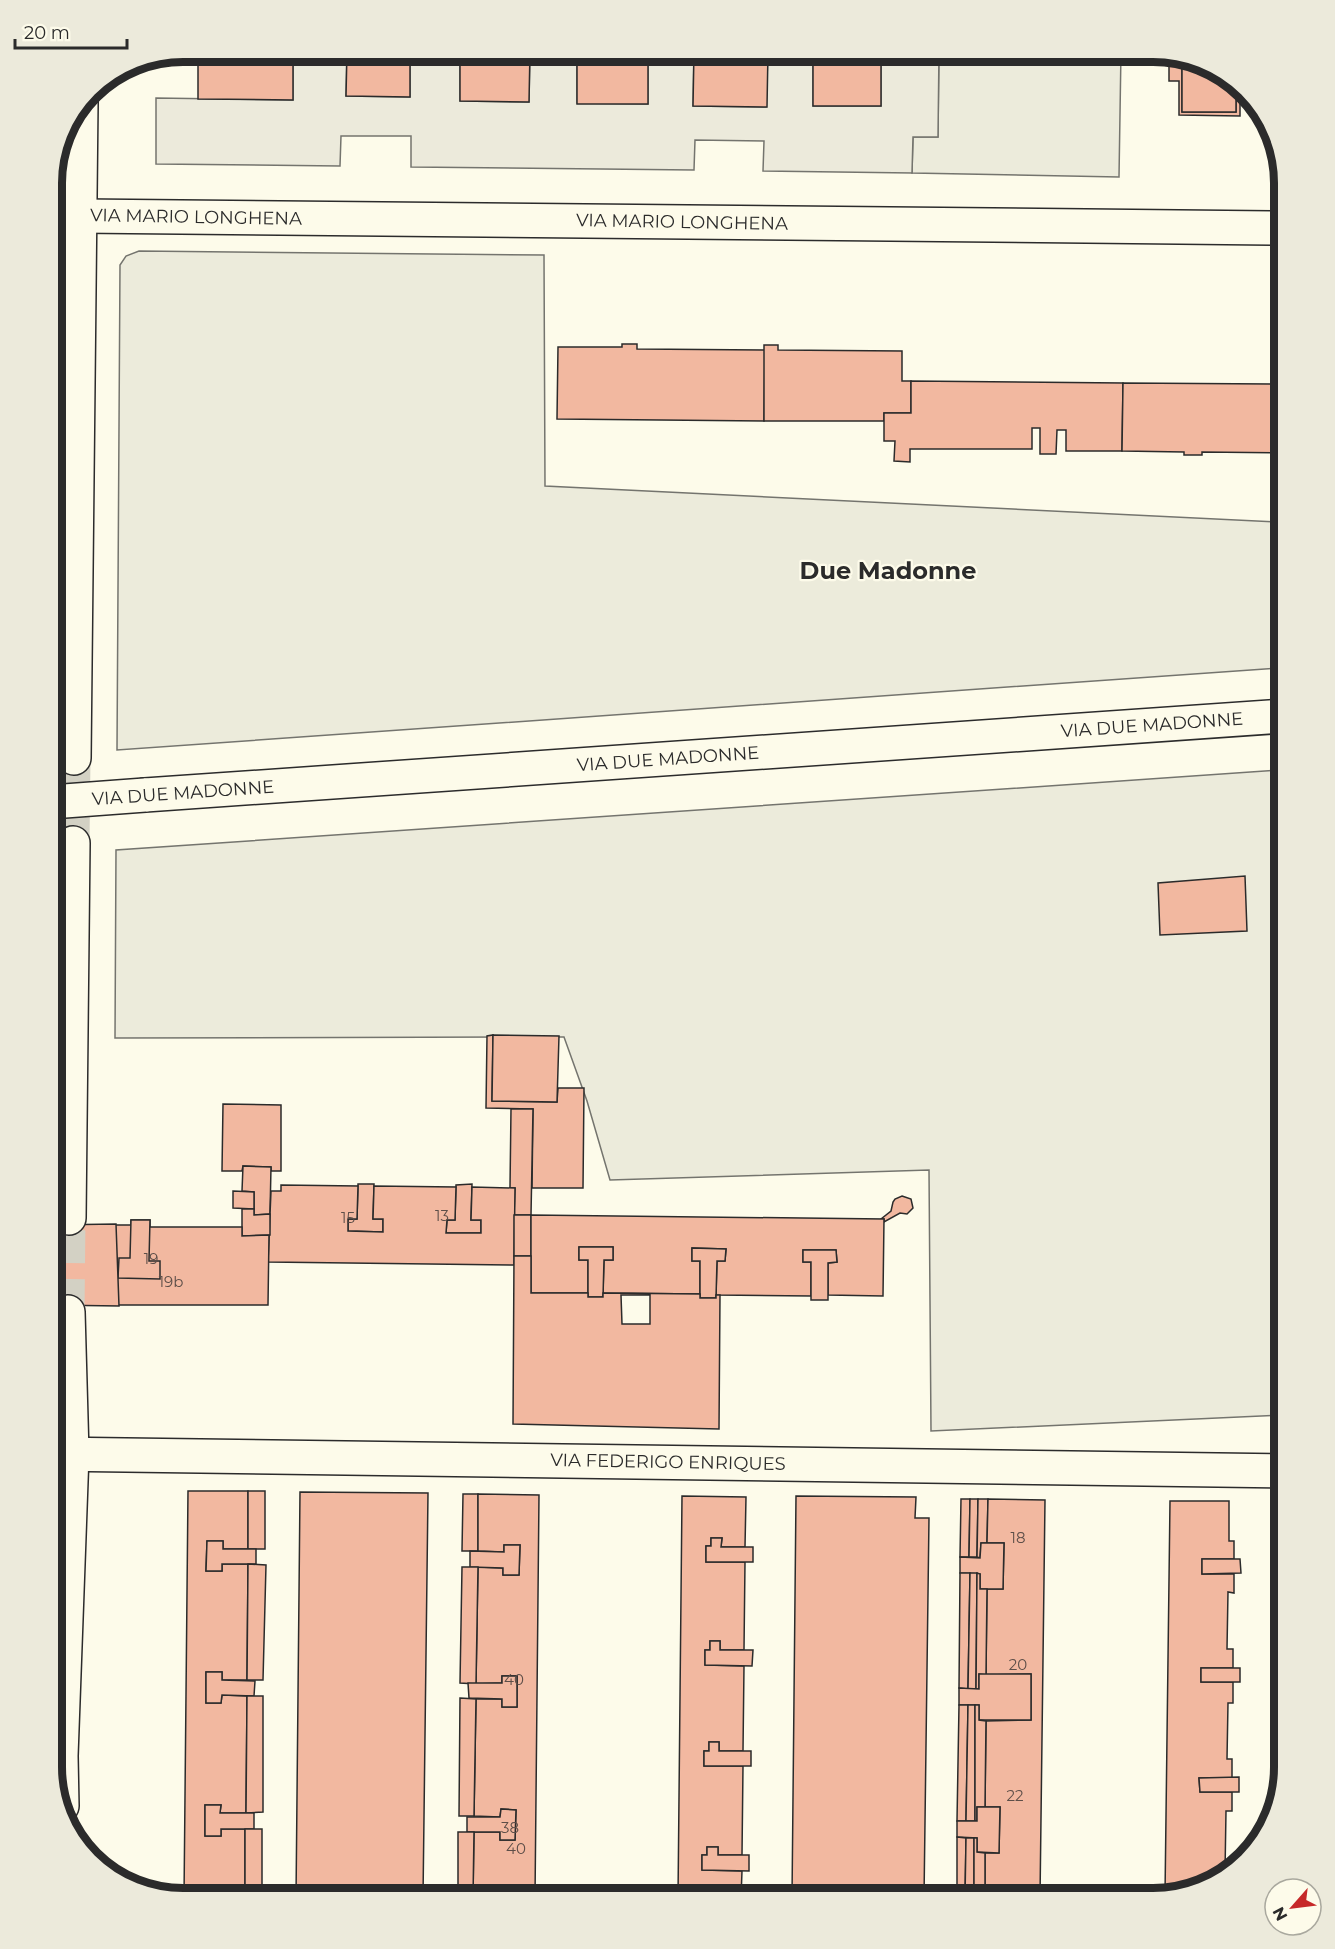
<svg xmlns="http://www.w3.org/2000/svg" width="1335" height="1949" font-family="Montserrat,sans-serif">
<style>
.green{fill:#ecebdb;stroke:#74746e;stroke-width:1.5}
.parking{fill:#eceadb;stroke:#74746e;stroke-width:1.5}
.building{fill:#f2b8a0;stroke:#2b2b2b;stroke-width:1.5;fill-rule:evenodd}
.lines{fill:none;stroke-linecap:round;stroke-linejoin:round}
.street-tunnel{stroke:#d3d1c4;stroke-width:33;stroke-dasharray:33 16;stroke-linecap:butt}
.street-casing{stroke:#2b2b2b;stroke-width:36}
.secondary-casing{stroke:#2b2b2b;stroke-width:36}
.street{stroke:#fdfbea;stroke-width:33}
.secondary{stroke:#fdfbea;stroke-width:33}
.secondary-bridge-casing{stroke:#2b2b2b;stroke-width:36;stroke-linecap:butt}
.secondary-bridge{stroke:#fdfbea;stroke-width:33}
.labels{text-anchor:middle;stroke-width:4.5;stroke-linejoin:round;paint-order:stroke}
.number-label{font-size:15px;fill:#5d4e48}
.street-label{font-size:18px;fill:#2b2b2b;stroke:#fdfbea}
.district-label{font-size:24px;font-weight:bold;fill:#2b2b2b;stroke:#fdfbea}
.rim{fill:none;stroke:#2b2b2b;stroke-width:8}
</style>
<rect width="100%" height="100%" fill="#fdfbea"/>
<g class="green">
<path d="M939 51H1121L1119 177 912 173 913 137H938Z"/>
<path d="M139 251 544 255 545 486 1277 522 1278 668 117 750 120 265 126 256Z"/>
<path d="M1280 770 1284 1092V1415L931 1431 929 1170 610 1180 587 1101 564 1037 115 1038 116 850Z"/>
</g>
<path class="parking" d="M293 51H347L346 96 410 97V51H460V101L529 102 530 51H577V103L648 104V51H694L693 106 766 107 768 51H813V106H881V51H939L938 137H913L912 173 763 171 764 141 695 140 694 170 411 167V136H341L340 166 156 164V98L293 100Z"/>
<g class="building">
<path d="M198 51H293V100L198 99Z"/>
<path d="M347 51H410V97L346 96Z"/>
<path d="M460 51H530L529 102 460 101Z"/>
<rect x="577" y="51" width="71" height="53"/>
<path d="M694 51H768L767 107 693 106Z"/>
<rect x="813" y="51" width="68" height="55"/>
<path d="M1178 57 1182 59V112H1236V97H1242L1243 92 1246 96 1247 102 1240 101V116L1179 115V81H1169V60H1178Z"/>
<path d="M1182 59 1225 73 1243 92 1242 97H1236V112H1182Z"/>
<path d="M622 344H637V349L765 350 764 421 557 419 558 347H622Z"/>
<path d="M764 345H778V350L902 351V381H911V413H884V421H764Z"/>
<path d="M911 381 1123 383 1122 451H1066V430H1057L1056 454H1040V428H1032V449H910V462L894 461 895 441H884V413H911Z"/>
<path d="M1123 383 1284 384V453L1202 452V455H1184V452L1122 451Z"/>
<path d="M1245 876 1247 931 1160 935 1158 883Z"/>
<path d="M493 1035 492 1101 557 1102 558 1088H584L583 1188H532L533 1109 486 1108 487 1036Z"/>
<path d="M493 1035 559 1036 557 1102 492 1101Z"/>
<path d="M223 1104 281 1105V1171H271V1167L243 1166 242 1171H222Z"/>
<path d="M511 1109H533L531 1215H514L515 1188H510Z"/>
<path d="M243 1166 271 1167 270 1214 254 1215V1192L242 1191Z"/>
<path d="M358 1184H374L373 1219H383V1232L348 1231V1219H357Z"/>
<path d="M472 1184 471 1220H481V1233H446L447 1220H455L456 1185Z"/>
<path d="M281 1185 358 1186 357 1219H348V1231L383 1232V1219H373L374 1186 456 1187 455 1220H447L446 1233H481V1220H471L472 1187 515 1188 514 1265 268 1262 271 1191H281Z"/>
<path d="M233 1191 254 1192V1209L233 1208Z"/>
<path d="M902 1196 911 1199 913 1208 907 1214 900 1213 884 1222V1219H881L891 1211 893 1202 895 1199Z"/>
<path d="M242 1209H254V1215L270 1214V1235L242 1236Z"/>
<rect x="514" y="1215" width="17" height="41"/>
<path d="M531 1215 884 1219 883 1296 828 1295V1263L837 1262 836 1250H803V1262H811V1296L716 1295 717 1261H725L726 1249 692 1248V1261H700V1294L603 1293 604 1260H613V1247H579V1260H588V1293H531Z"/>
<path d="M131 1220H150V1227H242V1236L269 1235 268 1305H51V1225H131Z"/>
<path d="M131 1220H150L149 1261H160V1279L118 1278 119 1258H130Z"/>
<path d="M116 1224 119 1306 51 1305V1225Z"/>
<path d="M579 1247H613V1260H604L603 1297H588V1260H579Z"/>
<path d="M692 1248 726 1249 725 1261H717L716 1298H700V1261H692Z"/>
<path d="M803 1250H836L837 1262 828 1263V1300H811V1262H803Z"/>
<path d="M514 1256H531V1293H588V1297H603V1293L700 1294V1298H716V1295H720L719 1429 513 1424ZM621 1295H650V1324H622Z"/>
<path d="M188 1491H248V1549H223V1541H207L206 1571H222V1564H248L247 1680H222V1672H206V1703H221L222 1695 247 1696 246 1813H220L221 1805H205V1836H221V1829H245V1898H184Z"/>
<rect x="248" y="1491" width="17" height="58"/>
<path d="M300 1492 428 1493 423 1898H296Z"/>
<path d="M463 1494H478V1551H462Z"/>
<path d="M478 1494 539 1495 535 1898H473L474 1832H500V1840H515L516 1810 501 1809 500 1817 474 1816 476 1699H502V1707H517V1676H502V1683L476 1684 478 1567 503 1568V1575H519L520 1545H504V1552L478 1551Z"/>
<path d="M682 1496 746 1497 745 1547H721L722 1538H711V1546H706V1562H745L744 1650H720V1641H710V1650H705V1665L744 1666 743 1751H719V1742H709V1751H704V1766H743L742 1855H718V1847H707V1855H702V1870L742 1871 741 1898H678Z"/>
<path d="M796 1496 916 1497 915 1518H929L924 1898H792Z"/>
<path d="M961 1499H970L969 1557H960Z"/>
<path d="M970 1499H978L977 1557H969Z"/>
<path d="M978 1499H988L987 1543H981L980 1558 977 1557Z"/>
<path d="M988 1499 1045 1500 1040 1898H985V1853H999L1000 1807H985L986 1721 1031 1720V1674L986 1675 987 1589H1003L1004 1543H987Z"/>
<path d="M1170 1501H1229V1541H1234V1559H1202V1574H1234V1593L1228 1592 1227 1649H1233V1668H1201V1682H1233V1703H1228L1227 1759H1232V1778H1199L1200 1792H1232V1811H1226L1225 1873 1218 1880H1198V1886L1165 1895Z"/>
<path d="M711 1538H722L721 1547H753V1562H706V1546H711Z"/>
<path d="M207 1541H223V1549H256V1564H222V1571H206Z"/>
<path d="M981 1543H1004L1003 1589H980V1574L960 1573V1557L980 1558Z"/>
<path d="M504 1545H520L519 1575H503V1568L470 1567V1551L504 1552Z"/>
<path d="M1202 1559H1240L1241 1573 1202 1574Z"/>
<path d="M248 1564 266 1565 263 1680H247Z"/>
<path d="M462 1567H478L476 1684 460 1683Z"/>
<path d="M960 1573H970L968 1689 959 1688Z"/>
<path d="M970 1573H977L976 1689H968Z"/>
<path d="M977 1573 980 1574V1589H987L986 1675 979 1674V1689H976Z"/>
<path d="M710 1641H720V1650H753L752 1666 705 1665V1650H710Z"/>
<rect x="1201" y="1668" width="39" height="14"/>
<path d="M206 1672H222V1680L255 1681 254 1696 222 1695 221 1703H206Z"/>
<path d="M979 1674H1031V1720H979V1705H959V1688L979 1689Z"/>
<path d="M502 1676H517V1707H502V1699L469 1698 468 1683H502Z"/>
<path d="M247 1696H263V1812L246 1813Z"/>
<path d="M460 1698 476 1699 474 1816H459Z"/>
<path d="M959 1705H968L966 1821H957Z"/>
<path d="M968 1705H975V1821H966Z"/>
<path d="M975 1705H979V1720L986 1721 985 1807H977V1821H975Z"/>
<path d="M709 1742H719V1751H751V1766H704V1751H709Z"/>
<path d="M1239 1777V1792H1200L1199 1778Z"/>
<path d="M205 1805H221L220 1813H254V1829H221V1836H205Z"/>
<path d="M977 1807H1000L999 1853 977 1852V1838L957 1837V1821H977Z"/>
<path d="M501 1809 516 1810 515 1840H500V1832H467V1817H500Z"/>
<rect x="245" y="1829" width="17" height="69"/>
<path d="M458 1832H474L473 1898H458Z"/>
<path d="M957 1837 966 1838 965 1898H957Z"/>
<path d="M966 1838H974V1898H965Z"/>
<path d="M974 1838H977V1852L985 1853V1898H974Z"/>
<path d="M707 1847H718V1855H749V1871L702 1870V1855H707Z"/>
<path d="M1198 1880H1218L1198 1886Z"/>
</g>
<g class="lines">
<g class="street-tunnel">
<path d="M73 843 74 758"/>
<path d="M68 1312 69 1218"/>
</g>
<defs>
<g id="street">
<path d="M80 216 1284 228"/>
<path d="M74 758 81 102"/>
<path d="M69 1218 73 843"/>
<path d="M51 1454 1284 1471"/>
<path d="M62 1806 61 1756 72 1454 68 1312"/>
</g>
<path id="secondary" d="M145 795 1284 716"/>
</defs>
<use href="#street" class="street-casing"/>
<use href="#secondary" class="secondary-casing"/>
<use href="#street" class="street"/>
<use href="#secondary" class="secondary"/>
<defs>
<path id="secondary-bridge" d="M51 802 145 795"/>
</defs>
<use href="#secondary-bridge" class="secondary-bridge-casing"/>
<use href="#secondary-bridge" class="secondary-bridge"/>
</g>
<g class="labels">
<g class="number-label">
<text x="442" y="1221">13</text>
<text x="348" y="1223">15</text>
<text x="151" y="1264">19</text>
<text x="171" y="1287">19b</text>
<text x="1018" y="1543">18</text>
<text x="1018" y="1670">20</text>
<text x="514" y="1685">40</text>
<text x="1015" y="1801">22</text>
<text x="510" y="1833">38</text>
<text x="516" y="1854">40</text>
</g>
<g class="street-label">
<text transform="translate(196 217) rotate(1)" y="6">VIA MARIO LONGHENA</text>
<text transform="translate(682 222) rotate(1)" y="6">VIA MARIO LONGHENA</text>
<text transform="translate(1152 725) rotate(-4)" y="6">VIA DUE MADONNE</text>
<text transform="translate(668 759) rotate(-4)" y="6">VIA DUE MADONNE</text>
<text transform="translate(183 793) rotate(-4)" y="6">VIA DUE MADONNE</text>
<text transform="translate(668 1462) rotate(1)" y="6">VIA FEDERIGO ENRIQUES</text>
</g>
<g class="district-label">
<text x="888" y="579">Due Madonne</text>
</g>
</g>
<path d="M0 0H1335V1949H0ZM183 62H1153A121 121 0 0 1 1274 183V1767A121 121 0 0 1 1153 1888H183A121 121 0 0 1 62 1767V183A121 121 0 0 1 183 62Z" fill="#eceadb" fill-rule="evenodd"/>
<path class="rim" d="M183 62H1153A121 121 0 0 1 1274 183V1767A121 121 0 0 1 1153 1888H183A121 121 0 0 1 62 1767V183A121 121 0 0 1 183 62Z"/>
<g transform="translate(1293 1907) rotate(242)"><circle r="28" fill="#fdfbea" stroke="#a9a89e" stroke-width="1.5"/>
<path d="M0-4.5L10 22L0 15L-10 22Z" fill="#c62828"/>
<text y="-9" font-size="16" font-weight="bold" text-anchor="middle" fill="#2b2b2b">N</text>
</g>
<path d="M15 39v9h112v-9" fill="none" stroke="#2b2b2b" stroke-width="3"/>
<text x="24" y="39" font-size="18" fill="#2b2b2b" stroke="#fdfbea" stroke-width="4.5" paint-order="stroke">20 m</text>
</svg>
